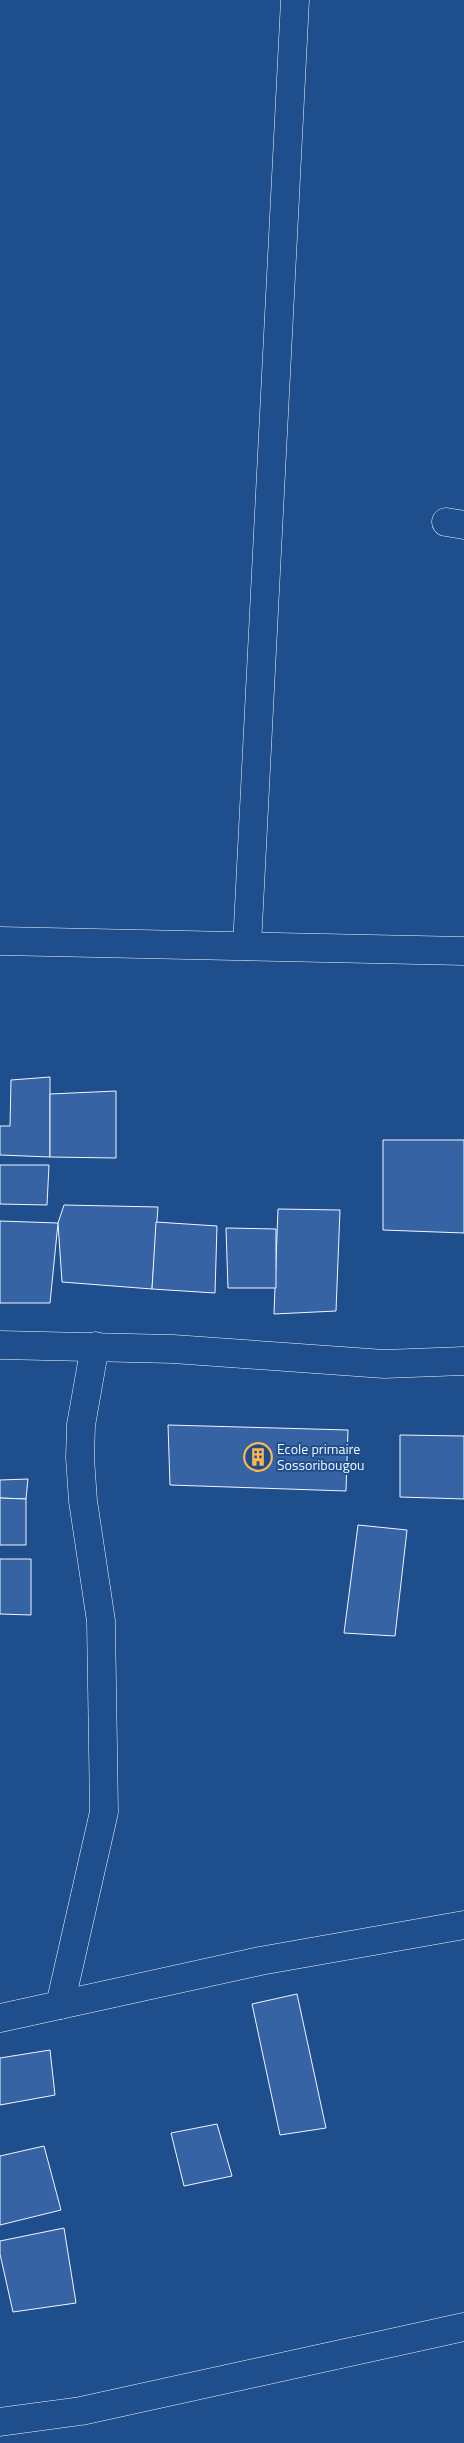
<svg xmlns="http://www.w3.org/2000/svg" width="464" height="2443" font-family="'Titillium Web',sans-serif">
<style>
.building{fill:#3563a3;stroke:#f2f6ff}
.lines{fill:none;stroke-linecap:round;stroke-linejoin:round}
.street-casing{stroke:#f2f6ff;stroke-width:29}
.secondary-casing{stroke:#f2f6ff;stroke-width:29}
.street{stroke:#1f4e8c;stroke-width:28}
.secondary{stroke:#1f4e8c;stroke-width:28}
.labels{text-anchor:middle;stroke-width:4;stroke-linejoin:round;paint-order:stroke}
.poi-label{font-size:14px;fill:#f2f6ff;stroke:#1f4e8c;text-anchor:start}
</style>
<rect width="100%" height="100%" fill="#1f4e8c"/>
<g class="building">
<path d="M50 1077V1157L0 1155V1126H10L11 1080Z"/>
<path d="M116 1091V1158L50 1157V1094Z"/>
<path d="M383 1140H464V1233L383 1230Z"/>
<path d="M0 1165H49L47 1205 0 1204Z"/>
<path d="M64 1205 158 1207 152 1289 62 1282 58 1223Z"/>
<path d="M278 1209 340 1210 336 1311 274 1314Z"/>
<path d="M0 1221 58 1223 50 1303H0Z"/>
<path d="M156 1222 217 1226 215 1293 152 1289Z"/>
<path d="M226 1228 276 1229V1288H228Z"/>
<path d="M168 1425 348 1430 346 1491 170 1485Z"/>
<path d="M400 1435 464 1436V1499L400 1497Z"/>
<path d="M28 1479 26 1499 0 1498V1480Z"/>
<path d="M0 1498 26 1499V1545H0Z"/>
<path d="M358 1525 407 1530 395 1636 344 1633Z"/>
<path d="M0 1559H31V1615L0 1614Z"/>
<path d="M297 1994 326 2128 280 2135 252 2004Z"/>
<path d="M50 2050 55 2095 0 2105V2058Z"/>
<path d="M217 2124 232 2176 184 2186 171 2133Z"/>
<path d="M44 2146 61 2210 0 2225V2156Z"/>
<path d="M64 2228 76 2303 13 2312 0 2254V2241Z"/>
</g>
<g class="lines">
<defs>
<g id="street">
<path d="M446 522 464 525"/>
<path d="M247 946 295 0"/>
<path d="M0 1345 173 1349 384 1364 464 1361"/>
<path d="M60 2005 104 1812 101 1621 83 1501 80 1458 81 1425 95 1346"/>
<path d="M0 2018 260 1961 464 1925"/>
<path d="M0 2422 81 2411 464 2327"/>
</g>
<path id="secondary" d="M0 941 464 951"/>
</defs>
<use href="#street" class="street-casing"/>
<use href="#secondary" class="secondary-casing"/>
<use href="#street" class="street"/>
<use href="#secondary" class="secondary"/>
</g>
<defs>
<symbol id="building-ring" viewBox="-11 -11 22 22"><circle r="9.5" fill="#1f4e8c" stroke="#ffb74d" stroke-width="1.5"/><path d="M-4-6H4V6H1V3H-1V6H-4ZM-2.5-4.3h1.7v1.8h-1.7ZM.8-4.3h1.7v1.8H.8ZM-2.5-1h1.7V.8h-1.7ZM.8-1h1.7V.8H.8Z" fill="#ffb74d"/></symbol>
</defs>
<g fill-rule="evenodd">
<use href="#building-ring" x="242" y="1441" width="32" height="32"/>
</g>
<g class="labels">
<g class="poi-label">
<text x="277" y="1454">Ecole primaire<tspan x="277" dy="16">Sossoribougou</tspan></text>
</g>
</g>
</svg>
